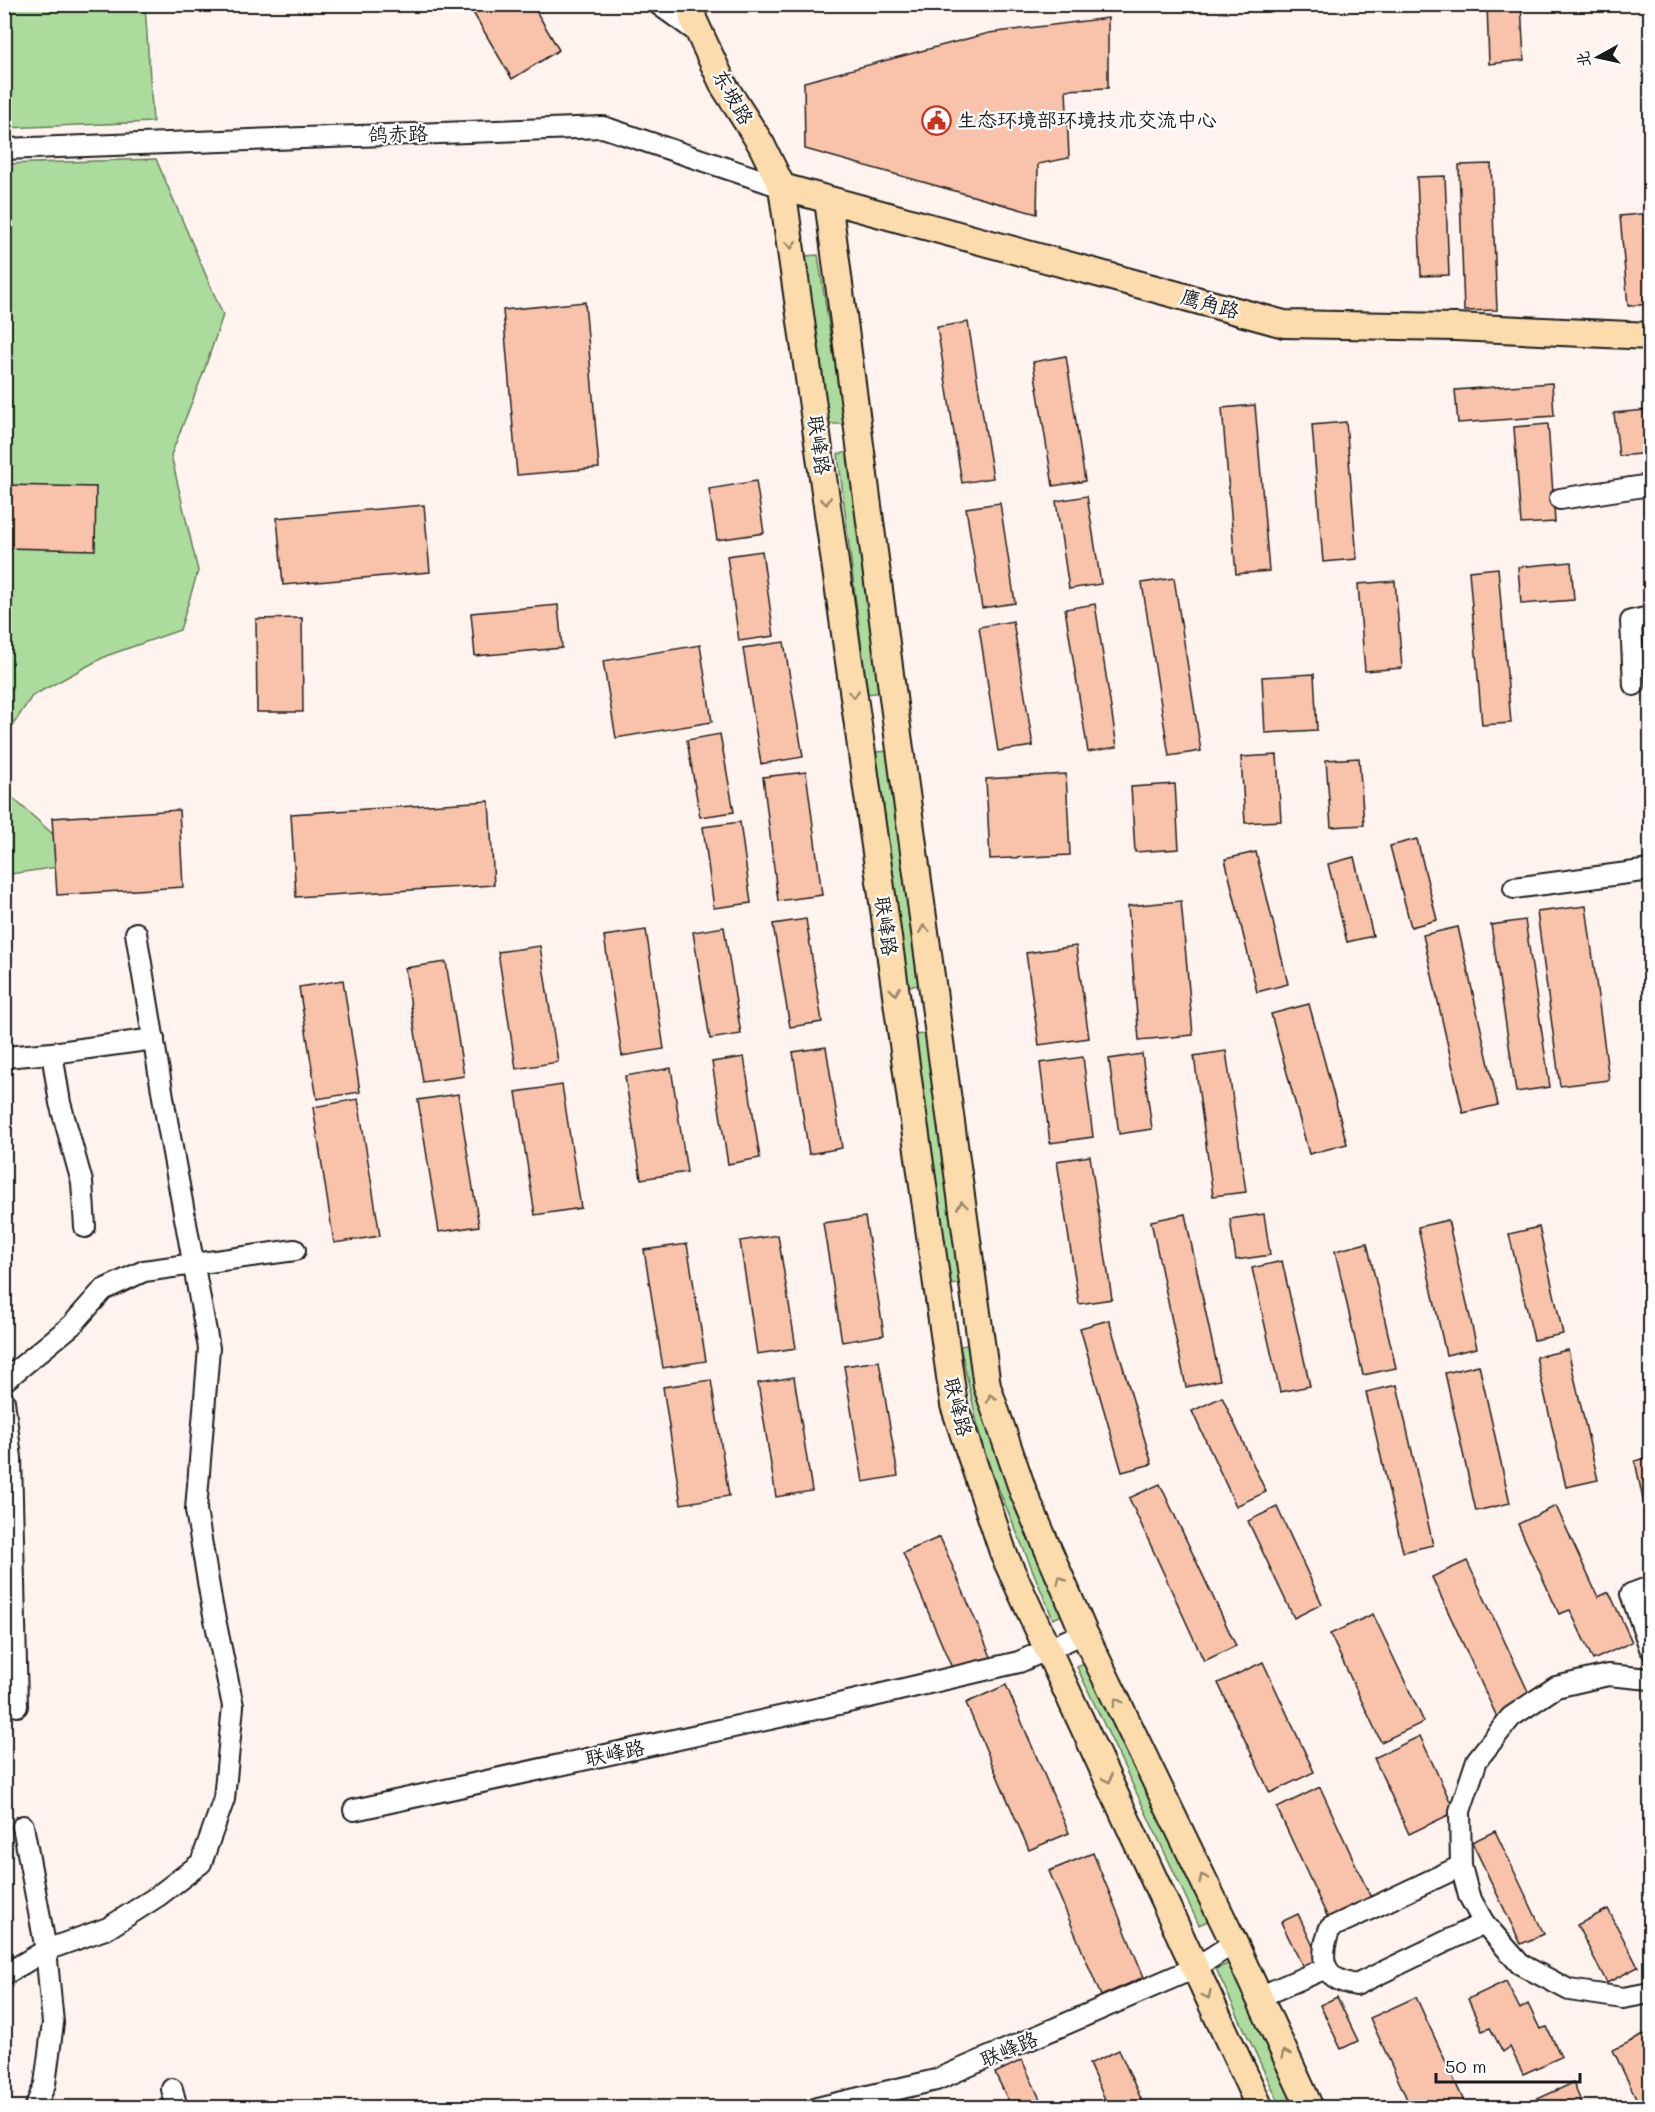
<svg xmlns="http://www.w3.org/2000/svg" width="1655" height="2112" font-family="Mali,'LXGW WenKai TC',sans-serif">
<style>
.green{fill:#abdc9d;stroke:#647c5c;stroke-width:1.5}
.building{fill:#f8c2ab;stroke:#1c1c1c;stroke-width:1.5}
.lines{fill:none;stroke-linecap:round;stroke-linejoin:round}
.minor-casing{stroke:#1c1c1c;stroke-width:24}
.major-casing{stroke:#1c1c1c;stroke-width:30}
.minor{stroke:#fff;stroke-width:20}
.major{stroke:#fcdcac;stroke-width:26}
.oneway{stroke:#97866b}
.labels{text-anchor:middle;stroke-width:4.5;stroke-linejoin:round;paint-order:stroke}
.street-label{font-size:20px;fill:#1c1c1c;stroke:#fff}
.poi-label{font-size:20px;fill:#1c1c1c;stroke:#fff;text-anchor:start}
</style>
<rect width="100%" height="100%" fill="#fef3ee"/>
<filter id="ink" filterUnits="userSpaceOnUse"><feTurbulence type="fractalNoise" baseFrequency=".0167" numOctaves="2"/><feDisplacementMap in="SourceGraphic" scale="12" xChannelSelector="R" yChannelSelector="G"/><feConvolveMatrix kernelMatrix="1 2 1 2 8 2 1 2 1" color-interpolation-filters="sRGB"/></filter>
<g filter="url(#ink)">
<g class="green">
<path d="M4 5H147L145 6 153 122 5 128Z"/>
<path d="M156 159 223 315 204 371 171 455 198 571 180 630 106 656 32 696 5 737V164Z"/>
<path d="M818 255 844 424H828L805 256Z"/>
<path d="M850 452 882 692 867 694 838 454Z"/>
<path d="M889 751 922 985 908 986 876 752Z"/>
<path d="M5 791 85 863 4 875Z"/>
<path d="M929 1033 964 1283 950 1285 916 1035Z"/>
<path d="M973 1344 1067 1613 1053 1619 984 1454 960 1346Z"/>
<path d="M1090 1661 1212 1919 1199 1925 1077 1667Z"/>
<path d="M1230 1963 1297 2107H1281L1216 1969Z"/>
</g>
<g class="building">
<path d="M468 4H532L559 50 512 79Z"/>
<path d="M1487 4H1521L1524 60 1489 64Z"/>
<path d="M1108 18V88L1066 90 1069 158 1038 164 1037 214 805 149 804 82 989 33Z"/>
<path d="M1491 164 1497 310 1464 311 1459 165Z"/>
<path d="M1445 176 1449 275 1421 276 1417 177Z"/>
<path d="M1650 213V304L1628 306 1620 216Z"/>
<path d="M585 302 599 468 517 475 503 310Z"/>
<path d="M968 322 993 478 962 483 937 327Z"/>
<path d="M1066 356 1085 481 1053 486 1033 362Z"/>
<path d="M1552 383 1554 416 1458 423 1455 390Z"/>
<path d="M1255 405 1269 571 1236 574 1222 408Z"/>
<path d="M1645 410 1650 453 1619 456 1614 413Z"/>
<path d="M1346 422 1357 559 1323 562 1312 425Z"/>
<path d="M1548 424 1555 522 1521 524 1514 427Z"/>
<path d="M756 481 764 533 717 540 709 489Z"/>
<path d="M4 485 96 487 95 550 4 548Z"/>
<path d="M1087 496 1101 584 1069 589 1056 501Z"/>
<path d="M1000 503 1015 603 982 608 966 508Z"/>
<path d="M424 505 430 572 283 585 277 518Z"/>
<path d="M762 551 774 636 739 641 727 556Z"/>
<path d="M1571 562 1574 600 1521 604 1518 567Z"/>
<path d="M1498 568 1511 723 1482 725 1469 571Z"/>
<path d="M1174 578 1201 751 1169 756 1142 583Z"/>
<path d="M1395 581 1402 668 1365 671 1358 584Z"/>
<path d="M1095 604 1117 747 1088 752 1065 609Z"/>
<path d="M558 605 562 648 475 656 471 613Z"/>
<path d="M302 618 303 712H257L256 619Z"/>
<path d="M1013 621 1033 746 998 751 979 627Z"/>
<path d="M784 642 803 757 761 764 743 648Z"/>
<path d="M700 645 712 722 616 738 603 661Z"/>
<path d="M1314 674 1317 730 1265 733 1262 677Z"/>
<path d="M720 734 734 812 700 817 687 740Z"/>
<path d="M1277 755 1281 821 1245 823 1241 757Z"/>
<path d="M1359 758 1364 825 1331 827 1326 760Z"/>
<path d="M806 772 822 895 778 901 763 777Z"/>
<path d="M1066 774 1070 855 990 859 986 779Z"/>
<path d="M1175 784 1179 849 1135 852 1131 787Z"/>
<path d="M489 801 494 885 296 897 291 814Z"/>
<path d="M179 810 183 887 57 895 52 818Z"/>
<path d="M740 822 751 903 714 908 703 827Z"/>
<path d="M1417 839 1437 920 1411 927 1390 846Z"/>
<path d="M1256 852 1288 984 1257 992 1225 859Z"/>
<path d="M1354 857 1373 936 1347 942 1328 864Z"/>
<path d="M1181 901 1193 1035 1139 1040 1128 906Z"/>
<path d="M1586 906 1609 1080 1560 1086 1537 912Z"/>
<path d="M806 919 822 1022 790 1027 773 924Z"/>
<path d="M1525 920 1550 1087 1516 1092 1491 925Z"/>
<path d="M724 927 741 1034 710 1039 693 932Z"/>
<path d="M1458 927 1498 1105 1463 1113 1423 935Z"/>
<path d="M646 930 664 1049 622 1056 604 936Z"/>
<path d="M540 946 558 1062 516 1069 498 952Z"/>
<path d="M1076 946 1089 1038 1039 1045 1026 953Z"/>
<path d="M446 962 464 1076 423 1082 405 968Z"/>
<path d="M343 980 360 1092 317 1099 299 987Z"/>
<path d="M1309 1004 1347 1144 1309 1154 1271 1014Z"/>
<path d="M826 1047 842 1148 809 1154 793 1052Z"/>
<path d="M1226 1051 1246 1192 1213 1196 1194 1056Z"/>
<path d="M1142 1054 1152 1129 1119 1134 1109 1059Z"/>
<path d="M744 1057 760 1158 728 1164 712 1062Z"/>
<path d="M1083 1057 1093 1137 1050 1143 1040 1063Z"/>
<path d="M671 1068 687 1172 641 1179 625 1076Z"/>
<path d="M562 1085 581 1208 535 1215 516 1092Z"/>
<path d="M458 1094 479 1226 439 1232 418 1100Z"/>
<path d="M358 1099 380 1236 334 1243 313 1107Z"/>
<path d="M1090 1156 1112 1299 1079 1304 1057 1161Z"/>
<path d="M1185 1214 1220 1380 1186 1387 1151 1221Z"/>
<path d="M1264 1214 1270 1255 1236 1260 1230 1219Z"/>
<path d="M865 1217 884 1335 842 1342 823 1223Z"/>
<path d="M1448 1220 1477 1348 1446 1355 1418 1227Z"/>
<path d="M1539 1227 1563 1334 1534 1340 1509 1234Z"/>
<path d="M778 1235 796 1348 757 1354 740 1241Z"/>
<path d="M1367 1243 1396 1368 1363 1375 1335 1251Z"/>
<path d="M687 1244 706 1361 663 1368 644 1250Z"/>
<path d="M1282 1261 1310 1386 1280 1392 1252 1268Z"/>
<path d="M1109 1320 1152 1464 1122 1472 1080 1328Z"/>
<path d="M1568 1350 1598 1480 1566 1487 1536 1357Z"/>
<path d="M879 1361 898 1476 863 1482 844 1366Z"/>
<path d="M1479 1365 1510 1503 1476 1511 1445 1373Z"/>
<path d="M794 1377 812 1491 776 1497 758 1383Z"/>
<path d="M711 1380 729 1496 681 1504 663 1387Z"/>
<path d="M1397 1385 1433 1545 1403 1552 1366 1392Z"/>
<path d="M1222 1397 1266 1492 1236 1506 1192 1411Z"/>
<path d="M1650 1457V1534L1635 1461Z"/>
<path d="M1160 1484 1236 1646 1204 1661 1129 1498Z"/>
<path d="M1556 1506 1598 1597 1609 1592 1632 1642 1593 1660 1570 1610 1559 1614 1518 1524Z"/>
<path d="M1277 1507 1322 1604 1294 1618 1248 1521Z"/>
<path d="M940 1537 992 1659 955 1675 903 1553Z"/>
<path d="M1467 1561 1532 1700 1497 1717 1432 1577Z"/>
<path d="M1373 1614 1424 1722 1381 1742 1330 1634Z"/>
<path d="M1263 1662 1314 1772 1270 1793 1218 1683Z"/>
<path d="M1006 1685 1069 1833 1029 1850 966 1703Z"/>
<path d="M1420 1736 1455 1812 1409 1834 1374 1758Z"/>
<path d="M1320 1787 1371 1898 1328 1918 1277 1808Z"/>
<path d="M1495 1831 1544 1934 1521 1944 1472 1842Z"/>
<path d="M1093 1853 1144 1977 1101 1996 1049 1871Z"/>
<path d="M1608 1909 1638 1967 1607 1983 1577 1925Z"/>
<path d="M1298 1914 1319 1959 1303 1967 1281 1922Z"/>
<path d="M1506 1981 1520 2009 1528 2004 1540 2029 1547 2027 1561 2057 1523 2074 1510 2047 1503 2052 1490 2028 1482 2031 1468 1999Z"/>
<path d="M1337 1997 1358 2041 1341 2049 1320 2005Z"/>
<path d="M1416 1997 1467 2108H1411L1370 2018Z"/>
<path d="M1650 2032V2107L1641 2108 1613 2050Z"/>
<path d="M1119 2050 1145 2108H1109L1089 2064Z"/>
<path d="M1022 2060 1044 2108H1012L995 2073Z"/>
<path d="M1573 2083 1584 2108H1539L1535 2100Z"/>
</g>
<g class="lines">
<defs>
<g id="minor">
<path d="M658 4 701 35"/>
<path d="M4 149 603 127 782 187"/>
<path d="M1560 499 1650 485"/>
<path d="M1634 685 1631 621 1650 617"/>
<path d="M1514 888 1650 870"/>
<path d="M52 1053 60 1103 82 1182 85 1227"/>
<path d="M4 1057 52 1053 154 1039"/>
<path d="M4 1381 72 1325 103 1290 144 1271 295 1250"/>
<path d="M4 1401 11 1458 17 1706"/>
<path d="M1650 1587 1631 1594 1650 1648"/>
<path d="M1650 1679 1608 1675 1556 1687 1511 1717 1477 1760 1460 1811 1461 1866 1469 1896 1484 1923 1520 1964 1569 1990 1623 1998 1650 1993"/>
<path d="M354 1810 848 1702 1019 1662 1084 1633"/>
<path d="M23 1826 46 1950 53 2023 45 2084 35 2108"/>
<path d="M1461 1866 1330 1928C1319 1958 1321 1979 1356 1985L1484 1923"/>
<path d="M4 1975 46 1950 108 1928 158 1896 201 1863 224 1799 233 1706 212 1605 196 1510 209 1348 166 1115 136 933"/>
<path d="M1259 1997 1326 1968"/>
<path d="M172 2089 177 2108"/>
<path d="M817 2108 936 2080 1195 1968 1234 1943"/>
</g>
<g id="major">
<path d="M692 4 693 19 724 86 761 144 782 187 954 1405 1004 1555 1260 2108"/>
<path d="M782 187 1284 324 1455 327 1650 336"/>
<path d="M828 200 896 720 987 1386 1023 1491 1084 1633 1234 1943 1310 2108"/>
</g>
</defs>
<use href="#minor" class="minor-casing"/>
<use href="#major" class="major-casing"/>
<use href="#minor" class="minor"/>
<use href="#major" class="major"/>
</g>
<defs><path id="oneway-chevron" d="M-2-3.5L2.5 0L-2 3.5" fill="none" stroke-width="1.6" stroke-linecap="round" stroke-linejoin="round" transform="scale(1.5)"/></defs>
<g class="oneway">
<use href="#oneway-chevron" transform="translate(791 245) rotate(82)"/>
<use href="#oneway-chevron" transform="translate(826 501) rotate(82)"/>
<use href="#oneway-chevron" transform="translate(854 694) rotate(82)"/>
<use href="#oneway-chevron" transform="translate(924 929) rotate(-98)"/>
<use href="#oneway-chevron" transform="translate(895 991) rotate(82)"/>
<use href="#oneway-chevron" transform="translate(962 1205) rotate(-98)"/>
<use href="#oneway-chevron" transform="translate(991 1398) rotate(-109)"/>
<use href="#oneway-chevron" transform="translate(1061 1580) rotate(-113)"/>
<use href="#oneway-chevron" transform="translate(1117 1702) rotate(-116)"/>
<use href="#oneway-chevron" transform="translate(1108 1779) rotate(65)"/>
<use href="#oneway-chevron" transform="translate(1203 1878) rotate(-116)"/>
<use href="#oneway-chevron" transform="translate(1207 1995) rotate(65)"/>
<use href="#oneway-chevron" transform="translate(1285 2054) rotate(-115)"/>
</g>
</g>
<defs>
<symbol id="civic-ring" viewBox="-11 -11 22 22"><circle r="9.5" fill="#fff" stroke="#c8321e" stroke-width="1.5"/><path d="M-.6-6.5H3V-4.5H.6V-3L4-1V1h2V6H-6V1h2V-1L-.6-3ZM-1.2 2.5V6h2.4V2.5Z" fill="#c8321e"/></symbol>
</defs>
<g fill-rule="evenodd">
<use href="#civic-ring" x="920" y="104" width="33" height="33"/>
</g>
<g class="labels">
<g class="street-label">
<text transform="translate(733 97) rotate(60)" y="7">东坡路</text>
<text transform="translate(398 134) rotate(-2)" y="7">鸽赤路</text>
<text transform="translate(1210 304) rotate(15)" y="7">鹰角路</text>
<text transform="translate(819 445) rotate(82)" y="7">联峰路</text>
<text transform="translate(886 926) rotate(82)" y="7">联峰路</text>
<text transform="translate(958 1407) rotate(76)" y="7">联峰路</text>
<text transform="translate(615 1753) rotate(-12)" y="7">联峰路</text>
<text transform="translate(1009 2049) rotate(-23)" y="7">联峰路</text>
</g>
<g class="poi-label">
<text x="957" y="127">生态环境部环境技术交流中心</text>
</g>
</g>
<rect width="1655" height="2112" fill="none" stroke="#fff" stroke-width="24"/>
<rect x="12" y="12" width="1631" height="2088" fill="none" stroke="#1c1c1c" stroke-width="2" filter="url(#ink)"/>
<g transform="translate(1598 57) rotate(262)" stroke="#ffffff" stroke-width="4.5" paint-order="stroke">
<path d="M0-4.5L10 22L0 15L-10 22Z" fill="#1c1c1c"/>
<text y="-9" font-size="16" font-weight="bold" text-anchor="middle" fill="#1c1c1c">北</text>
</g>
<path d="M1436 2073v9h144v-9" fill="none" stroke="#1c1c1c" stroke-width="3"/>
<text x="1445" y="2073" font-size="18" fill="#1c1c1c" stroke="#ffffff" stroke-width="4.5" paint-order="stroke">50 m</text>
</svg>
